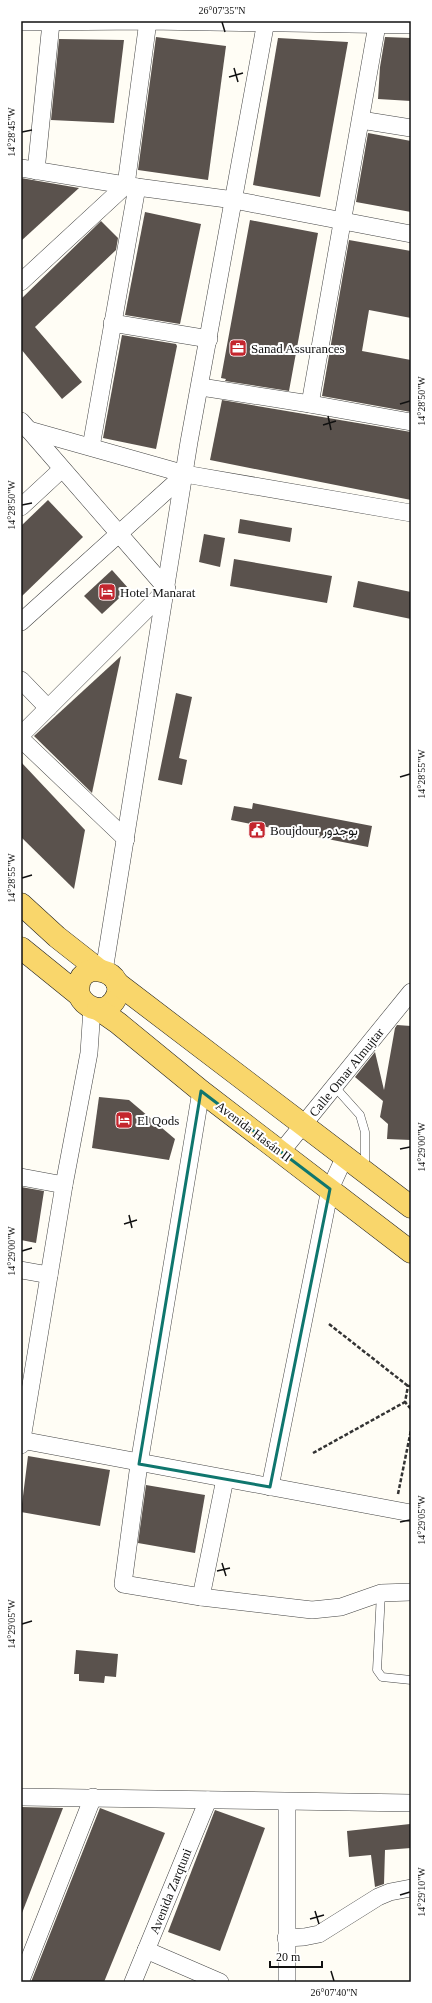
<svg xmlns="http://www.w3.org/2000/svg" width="432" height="2003" font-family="'Times New Roman',Vazirmatn,serif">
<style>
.building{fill:#5a524d}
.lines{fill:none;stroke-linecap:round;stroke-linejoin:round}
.lane-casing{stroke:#444;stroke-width:9}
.street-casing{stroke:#444;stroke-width:18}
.primary-casing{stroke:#222;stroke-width:23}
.path{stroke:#333;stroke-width:2.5;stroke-dasharray:4 2;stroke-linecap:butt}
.lane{stroke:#fff;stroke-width:8}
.street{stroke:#fff;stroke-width:17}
.primary{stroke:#f9d66b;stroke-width:22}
.marked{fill:none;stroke:#0f766e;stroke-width:3;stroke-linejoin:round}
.ticks{fill:none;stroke:#111;stroke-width:1.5}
.labels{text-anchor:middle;stroke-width:4;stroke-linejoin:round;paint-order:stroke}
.poi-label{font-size:13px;fill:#111;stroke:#fff;text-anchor:start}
.street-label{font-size:13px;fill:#111;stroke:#fff}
.neatline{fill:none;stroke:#111;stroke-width:1.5}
.ticks-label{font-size:10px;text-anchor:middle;fill:#111}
</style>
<rect width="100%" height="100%" fill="#fffdf5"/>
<g class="building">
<path d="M156 37 226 46 208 180 138 170Z"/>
<path d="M385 37 411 38V101L378 99 380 67Z"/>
<path d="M278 38 348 42 320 197 253 185Z"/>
<path d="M59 39 124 40 114 123 51 120Z"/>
<path d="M368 133 411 141V212L356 202Z"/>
<path d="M21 178 79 188 21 241Z"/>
<path d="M145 212 201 224 180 324 125 315Z"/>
<path d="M250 220 318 233 289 391 225 381 226 379 221 378Z"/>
<path d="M101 221 118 238 116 250 35 327 82 382 62 399 21 349V299Z"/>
<path d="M349 240 411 251V318L369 310 362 351 411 360V412L322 396Z"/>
<path d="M122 335 176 344 177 346 156 449 103 438Z"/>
<path d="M222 400 411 432V500L210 460Z"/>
<path d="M48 500 83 537 21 597V526Z"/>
<path d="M240 519 292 528 290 542 238 533Z"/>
<path d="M204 534 225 538 220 567 199 562Z"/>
<path d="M234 559 332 576 327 603 230 586Z"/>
<path d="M112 570 129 589 102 614 84 596Z"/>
<path d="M358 581 411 592V619L353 607Z"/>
<path d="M121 656 92 793 34 736Z"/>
<path d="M176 693 192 697 179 758 187 760 182 785 158 780Z"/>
<path d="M21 762 85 830 74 889 21 837Z"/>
<path d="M253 803 372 826 368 847 231 820 234 806 252 809Z"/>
<path d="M397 1025 411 1026V1140L387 1139 388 1124 380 1117 383 1101 355 1077 375 1052 384 1090 395 1028Z"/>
<path d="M99 1097 129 1100 175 1139 169 1160 92 1148Z"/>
<path d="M21 1187 44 1191 36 1243 21 1240Z"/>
<path d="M28 1456 110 1470 100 1526 21 1512Z"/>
<path d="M146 1485 205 1495 195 1553 138 1543Z"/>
<path d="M76 1650 118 1654 116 1677 105 1676 104 1683 79 1681V1674H74Z"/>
<path d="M21 1807 63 1808 22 1913H21Z"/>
<path d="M100 1808 165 1833 104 1982H31Z"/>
<path d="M215 1810 265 1828 220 1951 168 1932Z"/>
<path d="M410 1824 411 1848 385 1850 384 1884 375 1887 371 1855 349 1857 347 1831Z"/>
</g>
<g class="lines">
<defs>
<g id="lane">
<path d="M334 1086 360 1115 365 1132V1169"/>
<path d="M381 1593 377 1670 382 1677 411 1680"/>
</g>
<g id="street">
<path d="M21 22 148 21 411 25"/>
<path d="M361 120 411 128"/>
<path d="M21 168 137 187 234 200 411 234"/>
<path d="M36 171 51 23"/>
<path d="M21 282 126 185 148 21"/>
<path d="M112 323 209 339"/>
<path d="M201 387 310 404 411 422"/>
<path d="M310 404 377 25"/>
<path d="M21 421 167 589 21 735"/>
<path d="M29 430 185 474 411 513"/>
<path d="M91 447 137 187"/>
<path d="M21 507 62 469"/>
<path d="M21 622 185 474"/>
<path d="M21 680 48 708"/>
<path d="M21 739 126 839"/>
<path d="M104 971 189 442 266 21"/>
<path d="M201 1091 139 1464 123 1584 201 1597 312 1610 341 1607 381 1593 411 1592"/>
<path d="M281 1152 411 992"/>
<path d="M21 1177 64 1185"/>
<path d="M21 1270 49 1275"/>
<path d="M21 1440 411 1513"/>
<path d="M21 1445 64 1185 89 1053 92 1008"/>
<path d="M270 1487 330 1189 345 1156"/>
<path d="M201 1597 225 1479"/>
<path d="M21 1797 411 1803"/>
<path d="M286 1938 304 1937 319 1934 378 1897 390 1892 411 1888"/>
<path d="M146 1950 220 1982"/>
<path d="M21 1980 93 1797"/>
<path d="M133 1982 208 1800"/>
<path d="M287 1982V1802"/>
</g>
<g id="primary">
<path d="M21 904 57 937 99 970"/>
<path d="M21 948 79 995C86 1009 104 1015 114 1001 135 971 72 953 79 995"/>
<path d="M117 983 411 1207"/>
<path d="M98 1009 118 1023 201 1091 411 1252"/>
</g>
</defs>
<use href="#lane" class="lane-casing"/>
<use href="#street" class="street-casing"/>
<use href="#primary" class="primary-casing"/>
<g class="path">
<path d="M329 1324 408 1386"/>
<path d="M411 1386H408L405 1402 411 1409"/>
<path d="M313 1453 405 1402"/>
<path d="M398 1494 411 1430"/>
</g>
<use href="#lane" class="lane"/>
<use href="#street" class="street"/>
<use href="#primary" class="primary"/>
</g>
<path class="marked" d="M201 1091 330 1189 270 1487 139 1464Z"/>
<path class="ticks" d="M222 22 225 32M234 68 238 82M229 77 243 73M22 132 32 130M400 404 410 401M328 416 331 430M323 425 336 421M22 505 32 503M400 777 410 774M22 878 32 875M400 1149 410 1147M129 1215 132 1228M124 1224 137 1220M22 1251 32 1248M400 1522 410 1520M222 1563 226 1576M217 1571 230 1568M22 1624 32 1621M400 1895 410 1892M315 1911 319 1924M310 1919 324 1915M331 1971 334 1981"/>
<defs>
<symbol id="office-square" viewBox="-11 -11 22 22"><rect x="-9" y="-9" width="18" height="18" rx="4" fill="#c4262e" stroke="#fff"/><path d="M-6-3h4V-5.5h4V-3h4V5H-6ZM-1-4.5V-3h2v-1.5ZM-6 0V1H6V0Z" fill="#fff"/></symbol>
<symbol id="hotel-square" viewBox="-11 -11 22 22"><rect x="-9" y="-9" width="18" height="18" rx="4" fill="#c4262e" stroke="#fff"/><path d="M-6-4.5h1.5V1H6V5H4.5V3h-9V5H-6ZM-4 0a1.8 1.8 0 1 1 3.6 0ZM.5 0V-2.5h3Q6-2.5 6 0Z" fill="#fff"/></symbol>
<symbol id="civic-square" viewBox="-11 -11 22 22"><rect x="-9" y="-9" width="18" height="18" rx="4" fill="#c4262e" stroke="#fff"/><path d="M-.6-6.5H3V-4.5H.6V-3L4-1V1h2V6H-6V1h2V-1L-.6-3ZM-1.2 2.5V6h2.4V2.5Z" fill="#fff"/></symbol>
</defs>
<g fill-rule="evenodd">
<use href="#office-square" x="228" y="338" width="20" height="20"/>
<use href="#hotel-square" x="97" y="582" width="20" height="20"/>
<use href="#civic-square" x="247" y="820" width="20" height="20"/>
<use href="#hotel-square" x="114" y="1110" width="20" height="20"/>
</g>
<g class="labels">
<g class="poi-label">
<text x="251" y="353">Sanad Assurances</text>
<text x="120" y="597">Hotel Manarat</text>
<text x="270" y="835">Boujdour بوجدور</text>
<text x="137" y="1125">El Qods</text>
</g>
<g class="street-label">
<text transform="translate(346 1072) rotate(-51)" y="5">Calle Omar Almujtar</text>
<text transform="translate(254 1131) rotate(37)" y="5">Avenida Hasán II</text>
<text transform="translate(170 1891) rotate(-68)" y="5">Avenida Zarqtuni</text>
</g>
</g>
<rect width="432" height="2003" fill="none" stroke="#ffffff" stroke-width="44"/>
<path d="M270 1961v6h52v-6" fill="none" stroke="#111111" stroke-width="2"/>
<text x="276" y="1961" font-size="12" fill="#111111" stroke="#ffffff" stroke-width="3" paint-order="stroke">20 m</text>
<rect x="22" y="22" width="388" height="1959" class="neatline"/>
<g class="ticks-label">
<text x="222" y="14">26°07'35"N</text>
<text transform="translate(11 132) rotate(-90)" y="4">14°28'45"W</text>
<text transform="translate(421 401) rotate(-90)" y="4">14°28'50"W</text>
<text transform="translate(11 505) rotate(-90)" y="4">14°28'50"W</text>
<text transform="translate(421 774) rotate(-90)" y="4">14°28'55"W</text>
<text transform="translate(11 878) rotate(-90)" y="4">14°28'55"W</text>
<text transform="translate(421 1147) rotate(-90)" y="4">14°29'00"W</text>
<text transform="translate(11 1251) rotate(-90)" y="4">14°29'00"W</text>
<text transform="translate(421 1520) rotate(-90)" y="4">14°29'05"W</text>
<text transform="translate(11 1624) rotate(-90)" y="4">14°29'05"W</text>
<text transform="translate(421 1892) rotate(-90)" y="4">14°29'10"W</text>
<text x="334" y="1996">26°07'40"N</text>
</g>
</svg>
